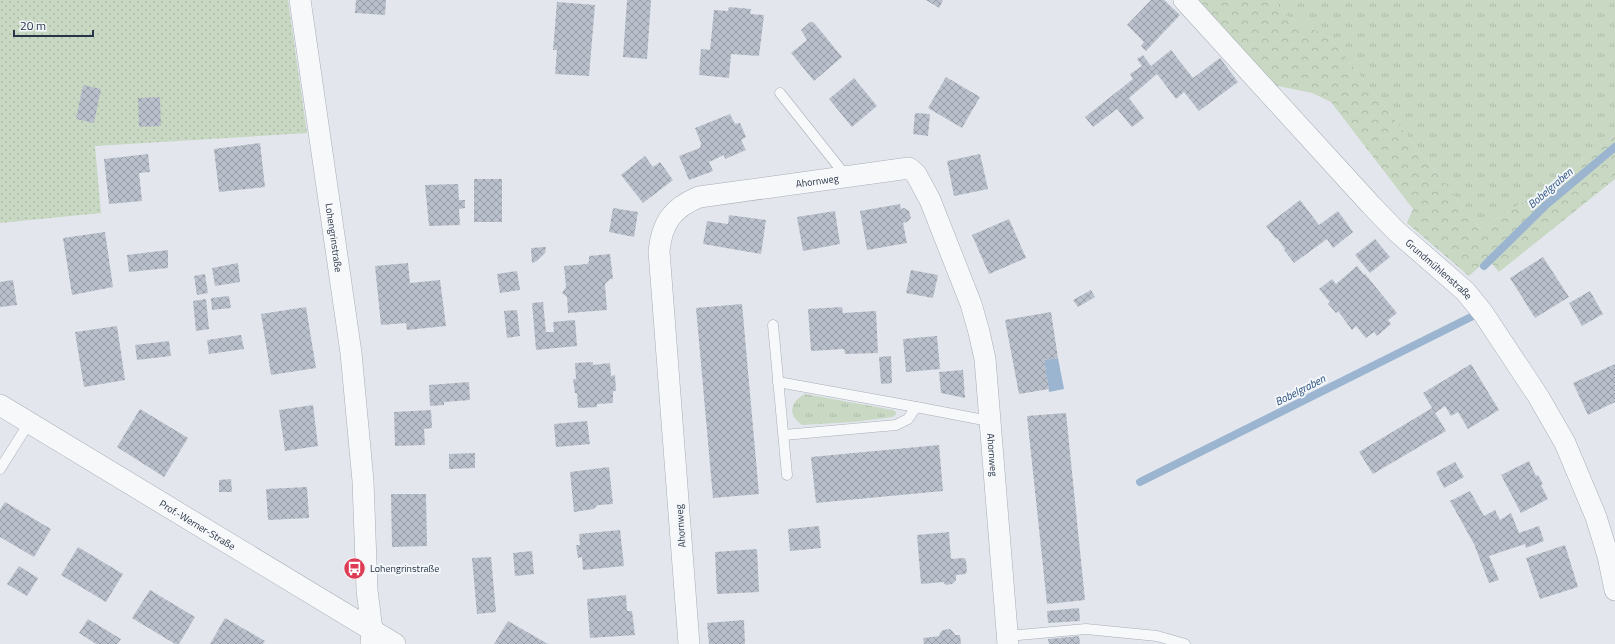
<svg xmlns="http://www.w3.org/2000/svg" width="1615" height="644" font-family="'Titillium Web',sans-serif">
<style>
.grass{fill:url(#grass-tufts)}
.forest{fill:url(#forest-crowns)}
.garden{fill:url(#garden-dots)}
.water{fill:#9bb5d0}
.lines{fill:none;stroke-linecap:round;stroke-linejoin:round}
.stream{stroke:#9bb5d0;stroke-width:8}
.building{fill:url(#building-cross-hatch)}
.lane-casing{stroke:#a7aeb8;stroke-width:11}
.street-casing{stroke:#a7aeb8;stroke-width:22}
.lane{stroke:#f7f8fa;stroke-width:10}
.street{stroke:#f7f8fa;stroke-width:21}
.labels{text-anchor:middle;stroke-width:4;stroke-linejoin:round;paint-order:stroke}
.street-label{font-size:10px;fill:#283447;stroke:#f3f6f9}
.poi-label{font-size:10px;fill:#283447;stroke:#f3f6f9;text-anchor:start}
.water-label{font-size:11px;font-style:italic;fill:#2d5381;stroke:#f3f6f9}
</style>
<defs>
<pattern id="grass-tufts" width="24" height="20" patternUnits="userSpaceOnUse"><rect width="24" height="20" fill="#c8d8c3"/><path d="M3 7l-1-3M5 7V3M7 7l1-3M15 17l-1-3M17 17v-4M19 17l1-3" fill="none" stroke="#acbaa9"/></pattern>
<pattern id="forest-crowns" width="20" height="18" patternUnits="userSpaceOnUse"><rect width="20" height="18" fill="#c8d8c3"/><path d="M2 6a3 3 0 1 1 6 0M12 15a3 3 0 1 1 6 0" fill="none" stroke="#acbaa9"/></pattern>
<pattern id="garden-dots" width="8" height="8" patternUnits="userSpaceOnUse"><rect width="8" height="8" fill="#c8d8c3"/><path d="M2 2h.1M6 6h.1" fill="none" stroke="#acbaa9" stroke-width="1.8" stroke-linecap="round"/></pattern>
<pattern id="building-cross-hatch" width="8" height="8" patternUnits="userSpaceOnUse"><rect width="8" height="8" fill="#bac0cb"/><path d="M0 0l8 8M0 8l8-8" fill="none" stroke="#979da7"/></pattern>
</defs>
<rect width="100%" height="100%" fill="#e3e7ed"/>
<g class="grass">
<path d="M1274 0H1615V135L1546 188 1480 229 1331 38 1285 15Z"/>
<path d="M805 394 893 410 896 412V414L893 417 853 422 802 425C787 414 790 402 805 394Z"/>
</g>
<path class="forest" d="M1196 0H1274L1285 15 1331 38 1480 229 1546 188 1615 135V179L1499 272 1488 259 1469 276 1407 223 1413 209 1331 102 1312 93 1273 85Z"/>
<path class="garden" d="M0 0H288L307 133 95 146 101 213 0 223Z"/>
<path class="water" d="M1058 358 1064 389 1049 392 1044 360Z"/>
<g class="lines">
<g class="stream">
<path d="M1484 266 1546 205 1615 147"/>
<path d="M1140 482 1471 317"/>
</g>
</g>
<g class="building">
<path d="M356 0H386L385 15 355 13Z"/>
<path d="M627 0H651L647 59 623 57Z"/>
<path d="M926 0H943L939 8Z"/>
<path d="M1151 0H1164L1180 15 1146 51 1141 46 1144 42 1127 25Z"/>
<path d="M557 2 595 5 589 76 555 74 557 50H553Z"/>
<path d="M729 7 751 9 750 14 764 15 759 56 731 54 729 78 699 75 701 49 710 50 714 10 728 11Z"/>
<path d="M810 22H813L820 30 842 57 814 81 791 53 807 40 801 30Z"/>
<path d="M1171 50 1193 78 1220 58 1238 82 1199 111 1184 92 1176 99 1157 74 1129 98 1144 118 1132 127 1117 109 1093 127 1085 117 1133 79 1130 74 1142 66 1137 59 1143 55 1151 66Z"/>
<path d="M946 77 980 97 962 128 928 108Z"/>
<path d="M854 78 877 106 852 127 829 99Z"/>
<path d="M83 85 101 89 94 123 76 119Z"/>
<path d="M160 97 161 126 139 127 138 98Z"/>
<path d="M915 113 930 114 928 136 913 134Z"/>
<path d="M730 114 735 124 740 123 746 137 741 140 746 150 725 159 724 155 709 162 713 171 689 180 679 156 700 148 701 143 695 128Z"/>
<path d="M260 143 265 187 219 192 214 149Z"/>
<path d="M148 154 150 172 139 173 142 201 109 204 104 159Z"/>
<path d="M980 154 988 189 954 196 947 161Z"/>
<path d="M645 156 653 167 660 162 673 180 643 203 621 175Z"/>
<rect x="474" y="179" width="28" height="43"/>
<path d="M458 184 459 200H465V208L459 209 460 225 429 226 425 185Z"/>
<path d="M1300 200 1319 225 1338 211 1353 232 1333 248 1327 239 1294 263 1284 250 1285 249 1277 238 1276 239 1266 226Z"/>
<path d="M900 204 901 209 904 208 909 211 911 218 907 222 903 223 907 243 867 250 860 211Z"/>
<path d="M613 208 638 212 634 237 609 232Z"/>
<path d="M835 211 840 244 803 251 797 217Z"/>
<path d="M729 215 766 220 761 254 703 244 707 221 728 224Z"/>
<path d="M1009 219 1026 258 989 274 972 235Z"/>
<path d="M105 232 113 287 72 295 63 238Z"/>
<path d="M1375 239 1390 257 1370 273 1355 255Z"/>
<path d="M546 247 545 253 537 261 532 263 531 248Z"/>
<path d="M168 250V268L129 272 127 255Z"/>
<path d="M610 254 613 279H610L605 284 607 310 568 313 567 297 562 293 566 287 564 266 587 264 589 261V256Z"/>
<path d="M1543 257 1569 297 1535 318 1510 278Z"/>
<path d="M238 263 240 282 215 286 212 268Z"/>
<path d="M408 263 410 283 440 280 446 326 407 330 406 323 381 325 375 266Z"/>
<path d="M1357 266 1364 275 1365 274 1397 313 1388 320 1391 324 1377 336 1374 332 1366 338 1356 326 1352 330 1338 311 1336 313 1328 304 1330 302 1319 289 1332 279 1336 284Z"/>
<path d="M911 270 938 275 933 298 906 293Z"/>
<path d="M517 271 520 290 500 293 497 274Z"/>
<path d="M205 274 208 293 197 295 194 276Z"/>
<path d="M13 280 17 305 0 307V282Z"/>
<path d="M1091 290 1095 297 1078 307 1073 300Z"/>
<path d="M1590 291 1603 314 1582 326 1569 303Z"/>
<path d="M229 296 231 308 212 310 211 298Z"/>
<path d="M206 299 209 329 196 331 193 301Z"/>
<path d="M543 302 546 332H554L553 322 575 320 577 346 536 350 532 303Z"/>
<path d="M742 304 759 494 713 498 696 308Z"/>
<path d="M306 307 316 368 271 375 261 314Z"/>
<path d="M842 307 843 313 876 311 878 353 845 354 844 349 811 351 808 309Z"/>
<path d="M517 310 520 336 507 338 504 311Z"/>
<path d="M1051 312 1058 358 1044 360 1049 389 1019 394 1005 320Z"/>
<path d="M117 326 125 380 84 387 75 332Z"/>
<path d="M241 335 244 349 209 354 207 340Z"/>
<path d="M937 336 940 369 906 372 903 339Z"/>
<path d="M169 341 171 356 137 360 135 345Z"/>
<path d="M891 356 892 383 881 384 879 357Z"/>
<path d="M593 362V365L610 363 611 376 615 375 616 391H613V403L597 404V407L578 408 577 393H575L573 379H576L575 363Z"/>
<path d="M1471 364 1499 410 1468 429 1458 412 1451 416 1445 406 1435 413 1446 431 1373 474 1359 452 1432 408 1423 393Z"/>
<path d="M1615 364V402L1588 415 1573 383Z"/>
<path d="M963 370 965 398 941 393 939 372Z"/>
<path d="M469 382 470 400 444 402V405L430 406 429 385Z"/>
<path d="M313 405 318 446 285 451 279 410Z"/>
<path d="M140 409 188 438 164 477 117 447Z"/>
<path d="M431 410 432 428 424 429 425 445 395 446 394 412Z"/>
<path d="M1066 413 1085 600 1047 604 1027 416Z"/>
<path d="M587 421 590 444 556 447 554 424Z"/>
<path d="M939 445 943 491 816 503 811 457Z"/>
<path d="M475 453V468L449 469V454Z"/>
<path d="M1529 461 1536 476 1538 475 1543 484 1541 485 1548 499 1521 513 1501 475Z"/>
<path d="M1455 462 1464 477 1444 488 1436 472Z"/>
<path d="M609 467 613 504 598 505 594 509 574 512 570 472Z"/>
<path d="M231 479 232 492H219V480Z"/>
<path d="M307 487 309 518 268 520 266 489Z"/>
<path d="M1470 491 1484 516 1495 510 1500 520 1511 513 1519 533 1539 526 1544 541 1526 548 1525 544 1489 556 1499 580 1489 583 1474 544 1450 501Z"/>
<path d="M391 494H426L427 546 392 547Z"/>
<path d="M5 502 51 529 34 557 0 537V510Z"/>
<path d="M819 526 821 548 790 551 788 529Z"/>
<path d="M620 530 624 566 583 570 582 557 578 558 576 545H580L579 534Z"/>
<path d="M949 532 951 559 964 558 966 560 967 572 965 574 956 575V580L952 584 946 585 943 582 921 584 917 535Z"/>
<path d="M1565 545 1578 587 1540 599 1526 558Z"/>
<path d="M78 547 123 574 106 602 61 575Z"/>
<path d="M757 549 759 592 717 594 715 552Z"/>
<path d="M532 551 534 574 515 576 513 553Z"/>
<path d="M491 557 496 612 477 614 472 558Z"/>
<path d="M19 566 38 578 27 596 7 584Z"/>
<path d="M150 590 195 617 179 644H175L132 618Z"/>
<path d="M626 595 627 611H632L635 635 590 638 587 599Z"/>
<path d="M1079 608 1080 621 1048 623 1047 611Z"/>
<path d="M225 618 265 641 263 644H210Z"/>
<path d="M88 619 121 639 117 644H96L79 633Z"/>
<path d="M744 620 745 644H709L707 623Z"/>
<path d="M508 621 548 644H494Z"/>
<path d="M950 629 954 633 955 635H960L961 644H924L923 638 940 636 939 634 943 630Z"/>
<path d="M1079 636 1080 644H1049L1048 639Z"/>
</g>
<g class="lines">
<defs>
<g id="lane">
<path d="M780 93 846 176"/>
<path d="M773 325 787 475"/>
<path d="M778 382 916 407 908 419 896 425 784 435"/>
<path d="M916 407 989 421"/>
<path d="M0 469 29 423"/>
<path d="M1007 636 1086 629 1157 636 1185 644"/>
</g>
<g id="street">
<path id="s1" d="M300 0 351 353 363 481 367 590 372 630 371 644"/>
<path id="s2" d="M1184 0 1371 205 1396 231 1465 291 1483 313 1538 396 1565 443 1596 517 1608 556 1615 590"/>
<path id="s3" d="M0 405 395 644"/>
<path id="s4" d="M689 644 659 251C662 223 672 208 699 197L909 168 916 174 930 200 971 304 979 332 985 359 1008 644"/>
</g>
</defs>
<use href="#lane" class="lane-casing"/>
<use href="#street" class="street-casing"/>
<use href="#lane" class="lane"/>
<use href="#street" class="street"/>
</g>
<defs>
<symbol id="bus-disc" viewBox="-11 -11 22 22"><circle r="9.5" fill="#de3c55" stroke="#f3f6f9"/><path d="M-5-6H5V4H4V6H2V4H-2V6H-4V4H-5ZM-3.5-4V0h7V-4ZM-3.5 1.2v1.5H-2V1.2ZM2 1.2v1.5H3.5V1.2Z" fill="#fff"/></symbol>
</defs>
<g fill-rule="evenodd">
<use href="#bus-disc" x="342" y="556" width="25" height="25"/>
</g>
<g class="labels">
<g class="street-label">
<text dy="4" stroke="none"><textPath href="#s4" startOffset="585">Ahornweg</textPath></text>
<text dy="4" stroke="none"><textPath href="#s1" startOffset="240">Lohengrinstraße</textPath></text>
<text dy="4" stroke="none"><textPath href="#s2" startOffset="371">Grundmühlenstraße</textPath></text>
<text dy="4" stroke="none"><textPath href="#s4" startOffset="981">Ahornweg</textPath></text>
<text dy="4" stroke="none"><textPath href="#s3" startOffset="231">Prof.-Werner-Straße</textPath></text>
<text transform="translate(680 526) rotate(-94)" y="4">Ahornweg</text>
</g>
<g class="poi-label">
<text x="370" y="572">Lohengrinstraße</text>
</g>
<g class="water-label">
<text transform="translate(1550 188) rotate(-41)" y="4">Bobelgraben</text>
<text transform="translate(1300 390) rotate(-27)" y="4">Bobelgraben</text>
</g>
</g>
<path d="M14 30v6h79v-6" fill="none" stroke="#283447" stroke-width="2"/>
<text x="20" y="30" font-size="12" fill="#283447" stroke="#f3f6f9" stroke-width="3" paint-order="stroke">20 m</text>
</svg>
